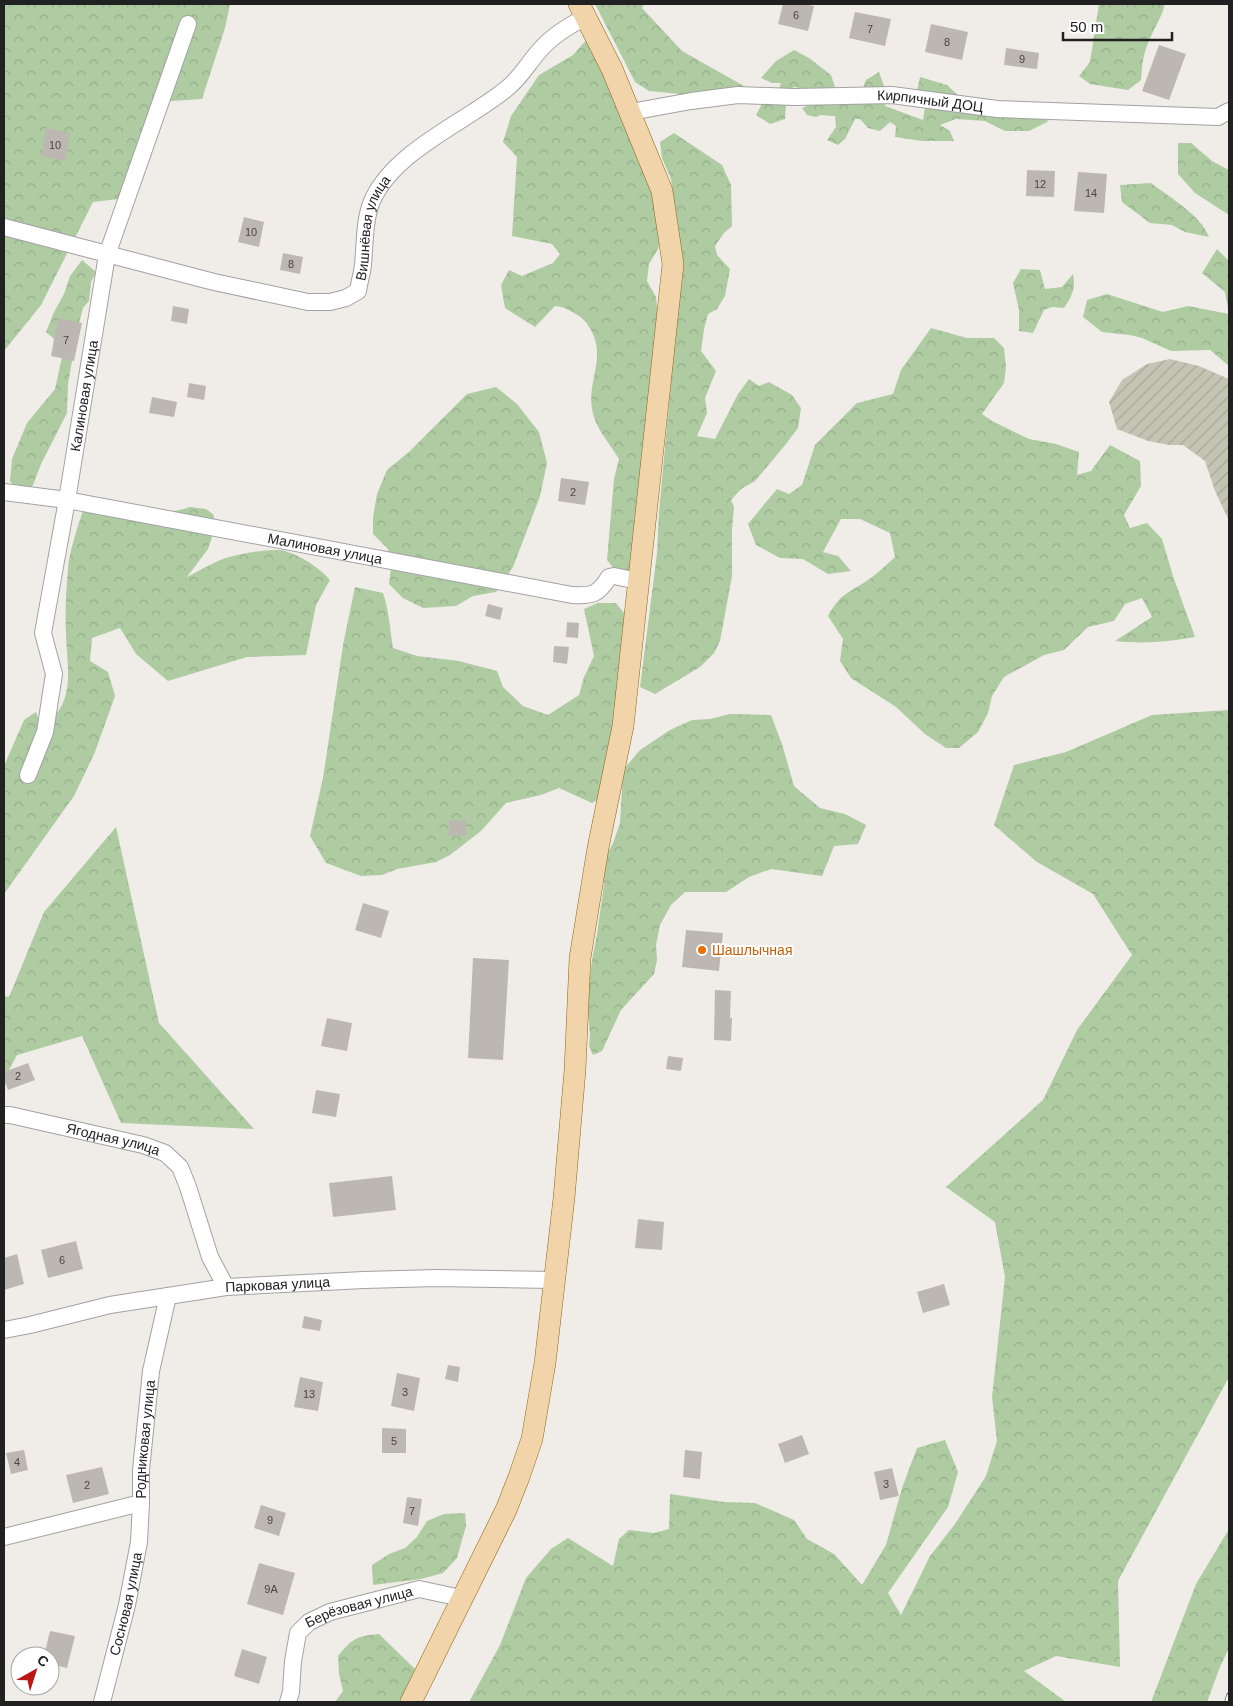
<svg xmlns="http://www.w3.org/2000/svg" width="1233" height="1706" font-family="Helvetica,sans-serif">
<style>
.construction{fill:url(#construction-furrows)}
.forest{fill:url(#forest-crowns)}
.building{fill:#bdb7b1}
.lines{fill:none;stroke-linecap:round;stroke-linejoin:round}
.minor-casing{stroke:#a2a2a2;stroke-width:18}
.major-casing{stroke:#8c6411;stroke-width:22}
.minor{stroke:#fff;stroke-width:16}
.major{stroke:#f2d4ab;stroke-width:21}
.rail-casing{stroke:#6f6f6f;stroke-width:5.5}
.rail{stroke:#fff;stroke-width:4;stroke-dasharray:11;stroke-linecap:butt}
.food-dot{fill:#e8710a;stroke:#fff;stroke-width:2}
.labels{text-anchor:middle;stroke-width:4;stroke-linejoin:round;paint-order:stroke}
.number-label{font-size:11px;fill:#484645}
.street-label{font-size:14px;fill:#212121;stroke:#fff}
.food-label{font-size:14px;fill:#c56008;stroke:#fff;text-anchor:start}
</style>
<defs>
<pattern id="construction-furrows" width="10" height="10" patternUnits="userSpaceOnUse" patternTransform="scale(1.25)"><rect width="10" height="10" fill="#c4c4b4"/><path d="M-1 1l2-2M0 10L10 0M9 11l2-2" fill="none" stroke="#a8a89a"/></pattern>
<pattern id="forest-crowns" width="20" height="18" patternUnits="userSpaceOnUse" patternTransform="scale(1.25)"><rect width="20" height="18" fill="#aecba2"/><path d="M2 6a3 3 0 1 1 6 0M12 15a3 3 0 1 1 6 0" fill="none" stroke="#95ae8b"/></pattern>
</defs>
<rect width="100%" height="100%" fill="#f0ede8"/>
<path class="construction" d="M1170 359 1199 366 1229 379V521L1215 491 1205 461 1183 445H1169L1148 441 1117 429 1109 402 1122 380 1147 364Z"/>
<g class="forest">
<path d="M4 4H230L225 28 202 99 156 102 127 198 93 202 41 305 4 351Z"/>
<path d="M595 4H644L642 8 682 51 744 86 721 98 649 91 635 82Z"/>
<path d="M1099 4H1165C1162 17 1154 28 1149 41 1143 54 1142 66 1141 80L1128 90 1090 84 1079 76 1090 62Z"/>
<path d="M589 37 639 143 662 232 658 249 649 264 647 281 656 297 658 319 645 458 634 521 636 556 632 572 622 579 607 560 614 479 619 459C609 442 595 428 592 409 587 379 608 356 589 327 586 322 584 319 579 316 571 311 565 307 555 306L535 327 505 308 501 285 509 270 522 276 553 263 560 254 552 244 512 236 517 157 503 142 511 116 539 75 573 55Z"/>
<path d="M794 50 809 58 831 75 839 99 862 90 866 80 879 72 884 86 885 106 923 120 925 107 916 95 920 77 947 85 961 98 1038 117 1049 121 1029 131H1005L985 121 956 119 940 125 950 131 954 141H922L895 137 896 126 890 122 880 131 868 128 860 119H855L845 139 838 145 827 140 836 127 835 116 821 115 816 117 807 115 802 108 817 102 809 90 794 87 787 91 785 119 770 124 756 115 764 100C772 97 779 91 781 83H772L761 78 776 61Z"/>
<path d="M674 133 722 165 731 185 732 226 724 233 715 246 717 255 730 269 725 296 717 309 708 314 704 329 701 351 716 371 705 398 707 413 697 436 715 439 738 394 749 379 759 386 769 382 792 395 801 408 798 428 786 444 755 481 741 489 731 500 734 507 732 529V576L720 641 714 653 700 667 655 694 640 687 657 553 659 512 671 382 679 237 671 179 662 158 660 142Z"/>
<path d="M1178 143H1191L1212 161 1229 170V215L1195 193 1178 174Z"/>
<path d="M1151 183C1169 197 1201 215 1209 237L1185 232 1172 225 1150 223 1122 202 1120 185Z"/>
<path d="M1217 249 1229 261V366L1210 350 1171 351 1142 338 1130 335 1102 332 1083 317 1087 300 1107 294 1163 312 1188 306 1229 314 1225 292 1202 273Z"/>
<path d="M82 260 96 272 91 282 89 301 83 308 78 327 68 384 67 413 41 464 33 485 21 495 10 481 12 459 27 423 55 389 63 353 53 338 46 332 54 312 64 294 70 276Z"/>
<path d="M1021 269 1040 270 1045 289 1062 287 1073 274C1076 288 1072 296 1064 308L1052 307 1044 310 1033 333 1019 331V310L1013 283Z"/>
<path d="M931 328 967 338H994L1004 348 1006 367 1004 383 982 414 992 421 1029 439 1056 444 1079 452 1077 475 1091 471 1110 445 1140 461 1141 486 1124 515 1130 528 1147 523 1162 539 1173 576 1195 637C1166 642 1145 644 1115 641L1152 617 1142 598 1125 604 1114 621 1088 627 1064 650 1044 655 1004 677 992 696 988 713 978 732 959 748H946L925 734 896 707 851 678 840 661 843 639 828 616C840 594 848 593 868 580 877 574 886 565 895 557L890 533 860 519H841L823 552 838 556 851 571 828 574 803 559 780 558 756 545 748 524 777 489 789 494 802 485 815 445 857 403 893 394 901 370Z"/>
<path d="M496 387 517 404 539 432 547 463 540 496 531 520 513 567 496 592 473 596 456 606 423 608 403 598 389 584 391 568 388 549 373 534V517L377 494 387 470 409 452 467 394Z"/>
<path d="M190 507 206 509 213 514 216 525 208 549 187 577C197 572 207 566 218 561 231 555 272 547 285 551 301 556 319 567 330 580L316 605 306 655 247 657 168 681 136 654 120 628 92 638 90 661 108 672 115 696 95 752 74 796 4 894V766L24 720 36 712 42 728C77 702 67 671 66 634 65 613 66 590 68 569 69 551 78 527 83 510 117 511 158 518 190 507Z"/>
<path d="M355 587 383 593C389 611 390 629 393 648L417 656 459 661 497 671 503 687 523 706 548 715 579 695 584 677 594 656 584 609 598 603H616L628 618 625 653 601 798 592 803 559 788 541 795 506 803 481 831 450 855 436 862 397 869 382 875 361 876 326 863 310 836 323 778 343 645Z"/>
<path d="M1229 710V1377L1118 1581 1120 1667 1056 1656 1024 1671 1066 1702H469L500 1645 526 1578 551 1549 568 1538 613 1566 619 1539 629 1530 654 1533 669 1529 670 1494 724 1502 755 1503 794 1520 807 1539 834 1554 862 1585 886 1545 902 1488 917 1448 945 1440 958 1472 948 1507 888 1593 901 1615 930 1556 955 1524 986 1476 997 1441 992 1397 1005 1277 995 1222 946 1187 1043 1100 1077 1030 1132 955 1093 894 1037 862 994 825 1014 765 1066 752 1152 715Z"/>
<path d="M730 714 771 715 782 744 794 786 820 808 845 814 866 825 858 844 834 846 822 876 771 869 749 877 726 892H685L671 905 660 925 656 945 657 960 654 974 621 1010 602 1051 593 1055 589 1046 590 1034 587 1003 592 960 597 934 604 884V860L613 843 620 823 623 770 640 750 670 730 692 720 710 719Z"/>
<path d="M116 827 159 1023 254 1129 121 1123 82 1036 17 1055 9 1070 4 1074V996L9 997 44 912Z"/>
<path d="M465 1513 466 1526 457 1558 443 1573 421 1579 373 1585 372 1565 389 1554 405 1548 417 1537 427 1521 444 1514Z"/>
<path d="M1229 1529V1648L1220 1667 1207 1702H1151L1196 1584Z"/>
<path d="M379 1634 415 1669 407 1694 402 1702H335L343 1691 339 1674 338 1656C352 1639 356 1636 379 1634Z"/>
</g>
<g class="building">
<path d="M783 4H803L814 6 808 31 778 24Z"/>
<path d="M855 12 891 19 885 46 849 38Z"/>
<path d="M931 24 968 32 962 60 925 52Z"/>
<path d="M1159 45 1186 54 1169 100 1142 91Z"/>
<path d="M1006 48 1039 53 1037 69 1004 65Z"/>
<path d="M46 128 70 133 65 161 41 156Z"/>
<path d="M1027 170 1055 171 1054 197 1026 196Z"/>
<path d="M1078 172 1107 174 1104 213 1074 211Z"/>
<path d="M244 217 264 222 259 247 238 242Z"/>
<path d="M283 253 303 257 300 274 280 270Z"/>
<path d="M173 306 189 309 187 324 171 321Z"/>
<path d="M58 318 82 323 74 361 51 356Z"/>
<path d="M189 383 206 386 204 400 187 397Z"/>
<path d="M152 397 177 402 174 417 149 413Z"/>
<path d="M561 478 589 482 585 505 558 501Z"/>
<path d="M488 604 503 608 500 620 485 616Z"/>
<path d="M567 622 579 623 578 638 566 637Z"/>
<path d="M554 646 569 647 567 664 553 662Z"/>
<rect x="449" y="820" width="17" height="16"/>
<path d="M363 903 389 911 381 938 355 930Z"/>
<path d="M686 930 723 933 719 971 682 967Z"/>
<path d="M473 958 509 960 503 1060 468 1058Z"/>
<path d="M715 990 731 991 730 1018H732L731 1041 714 1040Z"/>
<path d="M327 1018 352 1023 347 1051 321 1046Z"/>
<path d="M668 1056 683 1058 681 1071 666 1069Z"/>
<path d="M28 1063 35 1080 8 1090 4 1080V1072Z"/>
<path d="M316 1090 340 1094 336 1117 312 1113Z"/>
<path d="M392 1176 396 1210 333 1217 329 1183Z"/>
<path d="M638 1219 664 1222 662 1250 635 1248Z"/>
<path d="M76 1241 83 1269 48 1278 41 1250Z"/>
<path d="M17 1254 24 1284 4 1290V1258Z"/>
<path d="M944 1284 950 1305 923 1313 917 1292Z"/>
<path d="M304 1316 322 1320 320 1331 302 1328Z"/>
<path d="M448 1365 460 1367 458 1382 445 1379Z"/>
<path d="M397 1373 420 1378 414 1411 391 1406Z"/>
<path d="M300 1377 323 1382 318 1411 294 1407Z"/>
<path d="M382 1428 406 1429V1453H382Z"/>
<path d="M802 1435 809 1454 785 1463 778 1444Z"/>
<path d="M24 1450 28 1470 11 1474 6 1453Z"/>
<path d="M685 1450 702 1452 700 1479 683 1477Z"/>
<path d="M102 1467 109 1494 73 1503 66 1475Z"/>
<path d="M892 1468 899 1496 880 1500 874 1472Z"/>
<path d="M407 1497 422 1499 418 1526 403 1523Z"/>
<path d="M261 1505 286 1513 279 1536 254 1528Z"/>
<path d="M259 1563 295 1573 283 1615 247 1604Z"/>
<path d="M50 1631 75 1636 67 1668 50 1664V1656H44Z"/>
<path d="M242 1649 267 1657 259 1684 234 1676Z"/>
</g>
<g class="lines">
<defs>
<g id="minor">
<path id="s1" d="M631 112 691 101 738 95 794 97 892 95 997 109 1218 117 1229 111"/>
<path id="s2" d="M4 227 214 282 308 302H330L346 298 358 291C359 283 362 274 363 265 365 245 364 220 372 201 394 151 464 123 505 90 521 78 528 63 540 50 552 36 570 25 586 17"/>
<path id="s3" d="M4 492 67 500 572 595C592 596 598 595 609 577L614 576 638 581"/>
<path id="s4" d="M28 775 45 732 54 674 43 633 67 500 107 255 188 24"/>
<path id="s5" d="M4 1115H10L143 1145 165 1153 180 1167 188 1187 210 1257 226 1287"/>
<path id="s6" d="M4 1330 30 1325 110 1305 226 1287 364 1280 436 1278 554 1280"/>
<path id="s7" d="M4 1537 141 1503V1470L151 1371 168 1296"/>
<path id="s8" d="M102 1702 127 1605 139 1542 141 1503"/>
<path id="s9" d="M288 1702 291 1692 293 1661 298 1633 309 1622 330 1612 419 1589 461 1598"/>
</g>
<path id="major" d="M411 1702 506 1510 519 1477 532 1439 545 1363 564 1198 575 1070 580 958 598 848 623 726 673 264 662 191 612 69 579 4"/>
</defs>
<use href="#minor" class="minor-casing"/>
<use href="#major" class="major-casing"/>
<use href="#minor" class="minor"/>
<use href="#major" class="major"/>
<defs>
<path id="rail" d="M1227 1702 1229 1695"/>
</defs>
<use href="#rail" class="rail-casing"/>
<use href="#rail" class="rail"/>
</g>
<circle class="food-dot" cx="702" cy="950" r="5"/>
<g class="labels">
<g class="number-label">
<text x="796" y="19">6</text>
<text x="870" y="33">7</text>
<text x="947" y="46">8</text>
<text x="1022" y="63">9</text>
<text x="55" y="149">10</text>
<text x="1040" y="188">12</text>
<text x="1091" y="197">14</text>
<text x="251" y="236">10</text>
<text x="291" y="268">8</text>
<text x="66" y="344">7</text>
<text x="573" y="496">2</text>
<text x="18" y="1080">2</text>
<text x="62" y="1264">6</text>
<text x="405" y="1396">3</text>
<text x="309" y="1398">13</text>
<text x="394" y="1445">5</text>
<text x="17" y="1466">4</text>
<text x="886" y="1488">3</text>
<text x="87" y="1489">2</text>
<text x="412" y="1515">7</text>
<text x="270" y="1524">9</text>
<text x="271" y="1593">9А</text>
</g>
<g class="street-label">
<text dy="5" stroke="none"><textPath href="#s1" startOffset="301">Кирпичный ДОЦ</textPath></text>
<text dy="5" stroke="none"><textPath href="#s2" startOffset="431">Вишнёвая улица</textPath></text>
<text dy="5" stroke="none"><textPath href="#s4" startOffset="388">Калиновая улица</textPath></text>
<text dy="5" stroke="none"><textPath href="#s3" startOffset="326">Малиновая улица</textPath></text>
<text dy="5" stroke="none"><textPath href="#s5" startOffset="112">Ягодная улица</textPath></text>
<text dy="5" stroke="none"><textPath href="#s6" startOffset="278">Парковая улица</textPath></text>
<text dy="5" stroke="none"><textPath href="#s7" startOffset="205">Родниковая улица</textPath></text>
<text dy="5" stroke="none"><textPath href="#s8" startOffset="101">Сосновая улица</textPath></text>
<text dy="5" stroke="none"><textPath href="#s9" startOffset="138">Берёзовая улица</textPath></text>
</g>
<g class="food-label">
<text x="712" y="955">Шашлычная</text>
</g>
</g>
<rect width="1233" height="1706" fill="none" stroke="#212121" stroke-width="10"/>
<g transform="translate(35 1671) rotate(39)"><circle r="24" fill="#ffffff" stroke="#a6a6a6"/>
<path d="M0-4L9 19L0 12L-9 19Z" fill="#bb1716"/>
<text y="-8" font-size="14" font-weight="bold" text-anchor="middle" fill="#212121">С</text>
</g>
<path d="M1063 32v8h109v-8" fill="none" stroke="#212121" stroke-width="2.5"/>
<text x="1070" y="32" font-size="15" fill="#212121" stroke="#ffffff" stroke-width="4" paint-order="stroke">50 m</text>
</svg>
